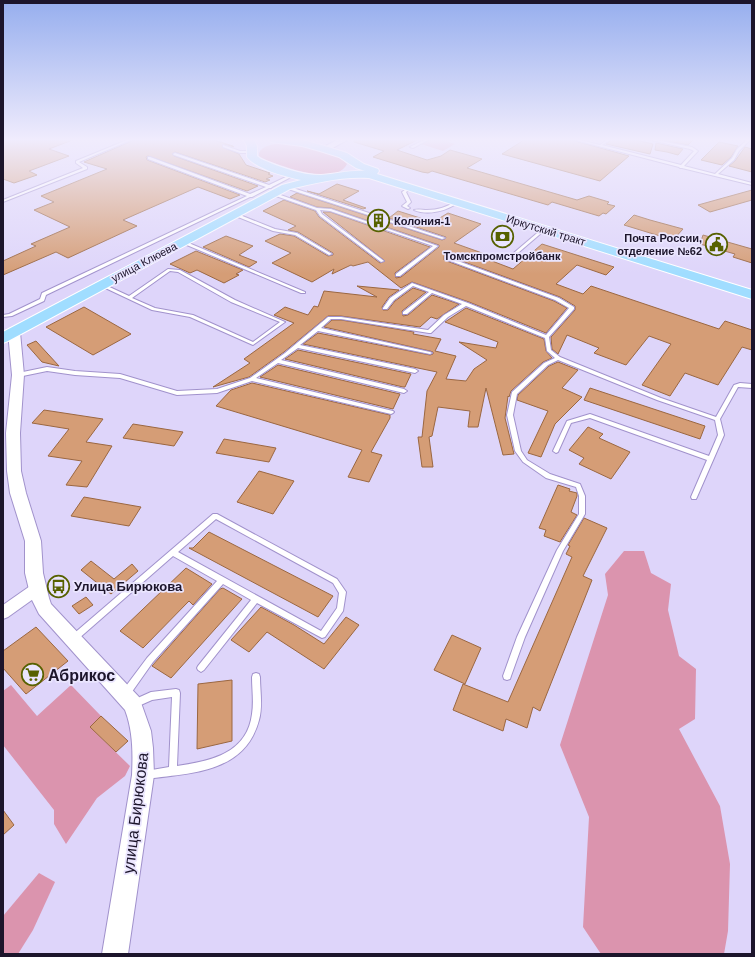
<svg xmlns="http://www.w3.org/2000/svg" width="755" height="957" font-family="Arial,sans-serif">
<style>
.green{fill:#db94ae}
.building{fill:#d59d76;stroke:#9b6741}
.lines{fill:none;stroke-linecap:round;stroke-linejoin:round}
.service-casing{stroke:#a192cc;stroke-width:2}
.minor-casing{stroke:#a192cc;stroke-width:2}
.tertiary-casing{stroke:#a192cc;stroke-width:2}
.primary-casing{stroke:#fff;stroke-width:2}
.service{fill:#fff;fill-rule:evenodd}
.minor{fill:#fff;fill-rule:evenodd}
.tertiary{fill:#fff;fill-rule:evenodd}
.primary{fill:#a0ddff;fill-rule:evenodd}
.labels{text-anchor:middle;stroke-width:3.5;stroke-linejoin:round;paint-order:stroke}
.far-poi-label{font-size:11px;font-weight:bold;fill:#1c152b;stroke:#eae5fe;text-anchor:start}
.far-street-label{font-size:11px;fill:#1c152b;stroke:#eae5fe}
.poi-label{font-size:13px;font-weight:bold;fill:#1c152b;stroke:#eae5fe;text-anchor:start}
.near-poi-label{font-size:16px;font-weight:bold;fill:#1c152b;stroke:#eae5fe;text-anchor:start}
.near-street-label{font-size:16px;fill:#1c152b;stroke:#eae5fe}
</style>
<rect width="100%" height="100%" fill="#ded5fa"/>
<g class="green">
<path d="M430 140H451L448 142 455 144 443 151 421 144Z"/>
<path d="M286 143H293L338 156 347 164C335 187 283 166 266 160L259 156V153C263 144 276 144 286 143Z"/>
<path d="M624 551H644L651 573 671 584 668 610 679 656 696 669 695 719 679 729 720 806 730 864 728 931 724 954H601L583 927 589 817 560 745 608 595 605 574Z"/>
<path d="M11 685 37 716 71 685 101 716 90 727 130 766 125 776 97 798 66 844 54 824V810L3 745V691Z"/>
<path d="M39 873 55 882 33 930 18 954H3V916Z"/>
</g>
<g class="building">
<path d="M3 140H70V141L49 149 69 156 29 171 37 175 14 183 3 179Z"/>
<path d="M134 140H214L233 146 234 147 224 144 222 147 239 154 246 165 270 173 268 174 273 176 266 179 270 180 265 182 175 152 172 154 174 156 258 186 247 191 148 156 146 157 147 160 240 195 230 199 198 187 123 220 137 226 68 258 56 252 3 275V261L36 246 31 244 70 227 34 210 54 202 41 196 107 169 84 162Z"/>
<path d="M354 140H417L397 150 427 160 441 156 450 150 482 159 467 168 577 200 589 196 609 202 607 204 615 206 606 214 603 213 599 216 552 202 548 205 432 171 428 173 422 172 373 157 384 151 354 142Z"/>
<path d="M524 140H574L575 141 629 156 600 181 502 154Z"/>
<path d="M611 140H636L653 144 650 154 606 144Z"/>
<path d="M662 140H693L688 145Z"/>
<path d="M719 142 738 146 731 157 722 165 701 160Z"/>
<path d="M656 143 683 149 678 155 667 152 655 150Z"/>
<path d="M745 147 752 149V172L729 166 735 161Z"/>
<path d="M337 184 359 191 343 200 366 208 363 209 307 191 319 194Z"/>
<path d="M752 190V200L710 212 698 205Z"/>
<path d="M297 193 442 240 445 239 446 237 389 218 398 211 433 222 448 213 481 224 454 243 496 258 492 261 513 269 542 244 614 267 606 275 577 265 556 284 583 294 591 286 719 329 725 321 752 330V350L742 347 718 385 685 373 670 396 642 385 671 344 649 336 626 365 594 353 599 348 567 335 558 354 552 349 551 337 575 310V306L560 297 448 256H444V260L554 301 567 308 546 333 469 302 412 282 401 288 368 262 353 266 351 265 332 274 334 269 312 282 272 263 291 253 265 241 280 234 294 236 328 256 333 255V253L298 232 288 230 296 226 263 211 284 200 315 211 319 217 380 263 385 261 323 212H330L430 247 395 273 396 278 401 277 439 247V245L331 208 317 207 290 197Z"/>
<path d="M634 215 650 220 683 229 673 240 624 225Z"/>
<path d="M703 235 752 249V263L733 257 735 254 700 244Z"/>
<path d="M226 236 253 246 239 255 257 262 249 267 203 247Z"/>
<path d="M196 251 243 270 236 274 239 275 224 283 197 270 190 273 170 264Z"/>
<path d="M357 286 399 290 389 297 382 307 383 310H388L395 301 413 288 426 292 402 311 403 316 408 315 432 295 459 304 437 319 431 317 420 327 341 316H328L284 352 249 377 213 387 250 363 244 359 294 323 274 315 285 307 308 315 314 306 318 307 324 291 377 297Z"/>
<path d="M84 307 131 334 93 355 46 327Z"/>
<path d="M466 308 544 339 546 351 552 358 543 362 511 391 509 397 508 396 505 418 514 454 503 455 486 388 478 427H468L470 411 438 407 432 436 429 437 433 467H422L418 437H422L427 391 437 372 303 344 318 333 430 355 433 354V352L430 351 324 327 332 320H341L414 332 413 334 441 339 435 351 456 356 446 379 466 381 474 369 487 360 459 342 496 348 498 342 445 322Z"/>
<path d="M36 341 59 366 42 362 27 345Z"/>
<path d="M298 350 411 374 405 387H403L285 359Z"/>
<path d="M558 362 578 370 562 388 582 397 555 424 541 457 528 453 548 411 517 400 518 395 549 366Z"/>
<path d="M278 365 400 394 393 409 260 377Z"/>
<path d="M252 383 390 415V418L371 452 382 455 369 482 348 477 362 450 216 406 231 390Z"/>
<path d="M590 388 705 426 700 439 584 400Z"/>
<path d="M44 410 103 419 86 442 112 446 87 487 66 485 82 461 48 456 69 429 32 423Z"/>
<path d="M133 424 183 432 174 446 123 438Z"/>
<path d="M588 427 603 434 599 438 630 452 611 479 579 464 584 458 569 450Z"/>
<path d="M224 439 276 448 269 462 216 453Z"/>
<path d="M259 471 294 481 273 514 237 502Z"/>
<path d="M558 485 570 489 569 491 577 493V496L571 512 577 515 560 542 544 536 546 530 539 528Z"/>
<path d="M84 497 141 507 129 526 71 516Z"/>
<path d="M584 518 607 528 583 576 592 580 540 711 533 707 527 728 506 719 503 731 453 710 463 684 508 702 572 557 566 554 570 546 568 545Z"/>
<path d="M209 532 333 596 318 617 189 548H193Z"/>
<path d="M91 561 114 579 132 564 138 571 111 594 81 570Z"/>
<path d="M186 568 212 584 193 605 189 601 143 648 120 631Z"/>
<path d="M223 588 242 599 171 678 152 666 220 589Z"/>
<path d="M86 597 93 605 79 614 72 606Z"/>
<path d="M261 607 294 625 324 644 346 617 359 625 324 669 267 632 249 652 231 640Z"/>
<path d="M36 627 68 661 26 694 3 668V651Z"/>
<path d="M452 635 481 648 465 684 434 670Z"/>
<path d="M232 680V741L197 749 198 684Z"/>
<path d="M101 716 128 741 116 752 90 727Z"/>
<path d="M3 810 14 825 3 835Z"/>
</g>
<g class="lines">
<defs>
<g id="service">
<path d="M127 140H131L79 162 87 167V169L3 202V200L83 168 76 163V161Z"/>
<path d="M424 140H428L413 148 410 147Z"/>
<path d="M575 140H580L600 145 607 140H610L602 145 681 165 694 151 690 149 651 140H656L692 147 698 151 684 166 715 174 732 158 737 149 747 140H750L739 151 734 160 718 174 752 183V185L682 168H680L679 167Z"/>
<path d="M223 145 240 151H253L255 152 253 153H240L223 147Z"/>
<path d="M175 153 269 185 288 176 291 177 272 187 271 188H269L252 197H250L46 295 44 301 12 316 3 317V315L9 314 40 299 42 293 247 196 148 159V157H150L250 194 266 187 174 155 173 154Z"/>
<path d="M285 186H287L445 238 442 239 285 188Z"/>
<path d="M409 187 412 188 406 192 411 202 407 206 410 208 408 209 402 206 407 202 402 192Z"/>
<path d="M273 193H275L317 208 331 209 438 246 400 276H396V274L433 246 330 211 320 210 322 214 384 261 381 262 320 216 316 210 273 195Z"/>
<path d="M456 201 459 202C447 211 428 216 414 210 418 209 423 210 427 210 438 210 447 207 456 201Z"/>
<path d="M233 213H235L275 229 297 233 332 254 329 255 295 235 273 231 233 215Z"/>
<path d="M543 228 546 229 511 259H509V257Z"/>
<path d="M182 241H184L305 292V293H301L182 243Z"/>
<path d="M445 257H447L559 298 574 307V309L549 337 551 350 560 357 661 398 716 417 734 385 740 383 752 384V388L738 387 720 419 724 435 697 497 696 499H692L691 497 707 460 590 418 571 423 558 452 556 453 553 451 567 421 590 414 709 456 718 435 715 420 657 400 558 360 548 365 517 394 513 415 521 451 527 460 550 474 580 484 585 496V514L563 551 525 637 511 676 510 679 507 680 504 679 503 676 517 637 557 550 579 514V496L576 487 546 478 523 462 515 451 507 415 512 392 544 363 555 358 547 351 545 338 466 306 448 317 431 333H429L341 319H331L321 328 430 352 432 353 430 354 318 331 300 345 415 369 418 371 415 373 298 348 281 360 404 389 407 391 404 393 278 363 256 378 393 411 394 412 393 413 391 414 252 381 217 393 177 395 120 378 75 375 47 371 18 377 15 375 18 373 47 367 75 371 120 374 177 391 217 389 250 378 285 353 328 317H341L428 330 444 315 462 304 432 293 407 314H403V312L429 292 413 286 394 300 387 309H383V308L390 298 412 283 468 303 546 335 569 308 555 300 445 259Z"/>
<path d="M168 269 180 270 235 300 285 322 253 345 190 317 152 310 99 285 103 284 129 296ZM170 271 178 272 231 302 280 322 253 342 193 315 155 308 132 298Z"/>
<path d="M213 514H217L337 579 346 592 343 611 325 637 322 638 257 603 204 670 201 672 198 670 197 668 198 666 251 600 223 584 153 662 129 696 126 697 123 696 122 693 123 690 147 658 217 581 173 556 77 640 74 641 71 640 70 638 71 636ZM216 519 333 583 339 593 337 608 321 631 178 552Z"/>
<path d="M256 673 259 674 260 677C260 691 263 706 259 720 245 773 191 773 146 779L143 778 142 775 143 772 146 771 169 767 172 697 152 700 134 708 131 707 130 704 131 701 151 692 176 689 179 690 180 693 177 766C210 761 247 754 252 714 254 702 252 689 252 677L253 674Z"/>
</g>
<path id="minor" d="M38 582 43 584 45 588 43 592 8 617 3 619V605L33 584Z"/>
<g id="tertiary">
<path d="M337 140H347L327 151H324L320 149Z"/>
<path d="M14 328 18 329 20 332 24 375 20 433 21 471 26 493 41 541 43 573 49 598 51 604 66 620 139 697 151 731 153 748 154 775 128 954H102L132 775C133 753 133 731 125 710L39 614 31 598 25 573V541L10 493 7 471 6 433 12 375 8 332 10 329Z"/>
</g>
<path id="primary" d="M244 140H254L257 146V156L261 159C280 167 300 175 321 175 336 174 350 170 365 171L356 168 339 157 320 151 302 146 271 142 269 140H303L328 147 347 153 364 164 378 169 379 171 377 174 752 290V299L369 178C342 176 316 183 290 189L8 341 3 343V332L282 185 301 180C286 177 256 169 247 157V146Z"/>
</defs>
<use href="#service" class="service-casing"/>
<use href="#minor" class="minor-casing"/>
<use href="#tertiary" class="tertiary-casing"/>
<use href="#primary" class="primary-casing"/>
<use href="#service" class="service"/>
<use href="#minor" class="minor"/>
<use href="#tertiary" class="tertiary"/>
<use href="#primary" class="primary"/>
</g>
<linearGradient id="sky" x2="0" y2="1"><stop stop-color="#96aeee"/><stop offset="0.51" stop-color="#f0ecfd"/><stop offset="1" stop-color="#f0ecfd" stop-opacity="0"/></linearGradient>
<rect width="755" height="274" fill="url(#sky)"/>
<defs>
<symbol id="building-ring" viewBox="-11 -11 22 22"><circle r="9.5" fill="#eae5fe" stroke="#576100" stroke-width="1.5"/><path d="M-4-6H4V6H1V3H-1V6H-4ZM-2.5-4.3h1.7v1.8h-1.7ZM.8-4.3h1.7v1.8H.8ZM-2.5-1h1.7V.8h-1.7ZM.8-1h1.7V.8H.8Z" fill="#576100"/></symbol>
<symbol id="bank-ring" viewBox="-11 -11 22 22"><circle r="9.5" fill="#eae5fe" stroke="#576100" stroke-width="1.5"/><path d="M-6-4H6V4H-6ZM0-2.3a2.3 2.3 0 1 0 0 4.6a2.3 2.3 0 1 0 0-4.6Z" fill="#576100"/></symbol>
<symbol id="civic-ring" viewBox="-11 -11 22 22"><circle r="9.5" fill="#eae5fe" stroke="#576100" stroke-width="1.5"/><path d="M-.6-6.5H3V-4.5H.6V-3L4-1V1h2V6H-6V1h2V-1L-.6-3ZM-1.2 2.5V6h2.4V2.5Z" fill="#576100"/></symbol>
<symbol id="bus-ring" viewBox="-11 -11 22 22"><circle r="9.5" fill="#eae5fe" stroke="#576100" stroke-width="1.5"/><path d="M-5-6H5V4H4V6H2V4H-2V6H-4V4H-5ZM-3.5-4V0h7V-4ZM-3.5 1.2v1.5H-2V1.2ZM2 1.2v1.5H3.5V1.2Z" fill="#576100"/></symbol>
<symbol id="supermarket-ring" viewBox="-11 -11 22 22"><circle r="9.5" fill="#eae5fe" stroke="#576100" stroke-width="1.5"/><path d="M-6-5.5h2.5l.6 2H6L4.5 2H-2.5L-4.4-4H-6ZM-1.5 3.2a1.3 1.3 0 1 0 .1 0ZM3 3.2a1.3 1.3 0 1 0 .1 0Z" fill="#576100"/></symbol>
</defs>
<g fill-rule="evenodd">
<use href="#building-ring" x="366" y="208" width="25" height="25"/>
<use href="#bank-ring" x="490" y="224" width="25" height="25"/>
<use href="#civic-ring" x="704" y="232" width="25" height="25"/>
<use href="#bus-ring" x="46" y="574" width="25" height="25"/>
<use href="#supermarket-ring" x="20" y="662" width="25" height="25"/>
</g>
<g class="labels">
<g class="far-poi-label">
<text x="394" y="225">Колония-1</text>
<text x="702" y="242" text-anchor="end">Почта России,<tspan x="702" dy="13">отделение №62</tspan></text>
<text x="502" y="260" text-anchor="middle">Томскпромстройбанк</text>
</g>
<g class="far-street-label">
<text transform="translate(546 230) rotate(17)" y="4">Иркутский тракт</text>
<text transform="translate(144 262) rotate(-28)" y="4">улица Клюева</text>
</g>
<g class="poi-label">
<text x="74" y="591">Улица Бирюкова</text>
</g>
<g class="near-poi-label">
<text x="48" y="681">Абрикос</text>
</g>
<g class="near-street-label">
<text transform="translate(135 813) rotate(-83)" y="6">улица Бирюкова</text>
</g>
</g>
<rect width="755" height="957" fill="none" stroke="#1c152b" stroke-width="8"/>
</svg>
